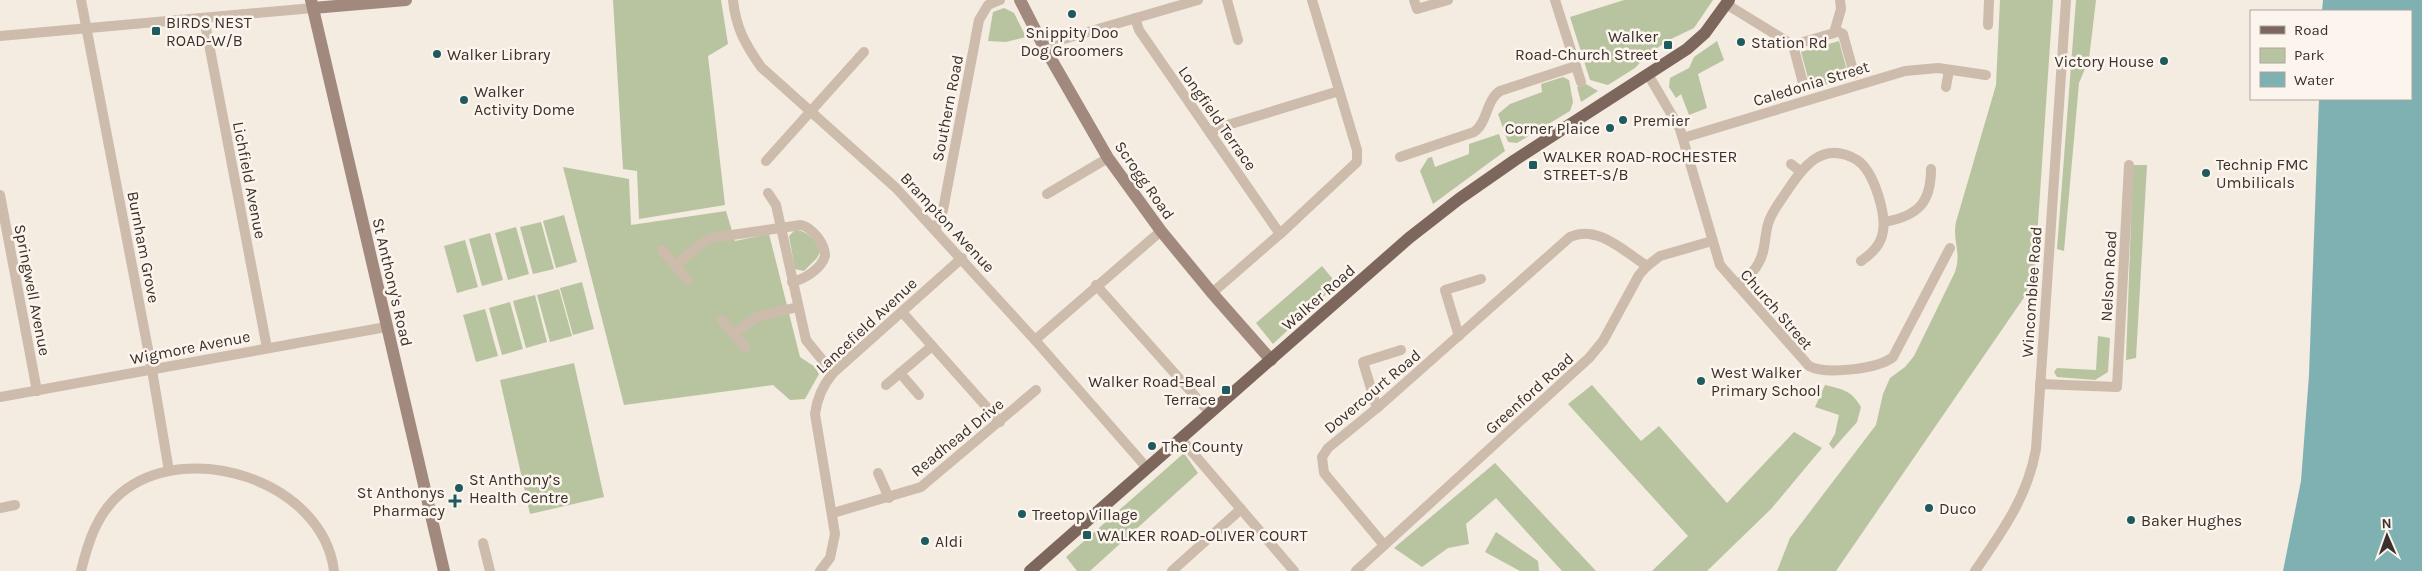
<svg xmlns="http://www.w3.org/2000/svg" width="2422" height="571" font-family="Karla,sans-serif">
<style>
.green{fill:#b8c4a0}
.water{fill:#7fb0b2}
.lines{fill:none;stroke-linecap:round;stroke-linejoin:round}
.street{stroke:#cdbbac;stroke-width:10}
.secondary{stroke:#a18a7d;stroke-width:12}
.primary{stroke:#7d675c;stroke-width:12}
.poi-dot{fill:#1f5a5e;stroke:#fbf5ee;stroke-width:2}
.labels{text-anchor:middle;stroke-width:5;stroke-linejoin:round;paint-order:stroke}
.poi-label{font-size:16px;fill:#3b302b;stroke:#fbf5ee;text-anchor:start}
.street-label{font-size:16px;fill:#3b302b;stroke:#fbf5ee}
</style>
<rect width="100%" height="100%" fill="#f4ebe1"/>
<g class="green">
<path d="M613 0H721L728 44 708 56 725 205 639 219 637 171 623 169Z"/>
<path d="M1624 0H1713L1694 28 1667 41 1646 56 1635 68 1608 85 1590 80 1570 17Z"/>
<path d="M2000 0H2053L2034 283 1836 571H1777L1790 538 1876 425 1883 394 1890 378 1905 367 1914 356 1955 272C1962 251 1952 242 1956 222L1996 85Z"/>
<path d="M2076 0H2096L2089 59 2079 83 2064 251 2057 249Z"/>
<path d="M1004 8 1014 13 1026 37 1006 42 988 41 993 12Z"/>
<path d="M1717 41 1724 60 1698 74 1707 108 1689 115 1681 94 1676 98 1669 87 1670 78 1689 68 1694 57Z"/>
<path d="M1839 41 1849 78 1811 89 1801 52Z"/>
<path d="M1563 77 1569 80 1573 102 1570 111 1517 143 1508 142 1498 114 1510 104 1542 92 1541 84Z"/>
<path d="M1586 84 1598 91 1581 102 1577 87Z"/>
<path d="M1499 134 1505 151 1433 204 1420 171 1428 158 1432 157 1435 167 1469 154V144Z"/>
<path d="M2133 165H2147L2136 358 2126 360Z"/>
<path d="M563 167 629 179 631 225 726 211 735 241 769 234 800 357 815 367 819 374 805 399 790 400 773 385 624 405Z"/>
<path d="M564 215 577 262 556 268 543 221Z"/>
<path d="M541 222 554 269 533 274 520 227Z"/>
<path d="M516 227 529 274 508 280 495 233Z"/>
<path d="M795 230C807 230 817 241 820 252L817 258 804 271 795 269 789 236Z"/>
<path d="M490 233 503 280 482 286 469 239Z"/>
<path d="M465 240 478 287 457 293 444 246Z"/>
<path d="M1322 266 1337 284 1273 344 1256 323Z"/>
<path d="M582 282 594 329 573 335 560 288Z"/>
<path d="M559 289 572 336 550 342 537 295Z"/>
<path d="M535 295 547 342 526 348 513 301Z"/>
<path d="M510 302 523 349 502 355 489 308Z"/>
<path d="M485 309 498 356 476 362 463 315Z"/>
<path d="M2098 336 2110 338 2108 372 2095 380 2057 377 2054 372 2057 368 2096 370Z"/>
<path d="M574 363 604 497 530 514 500 380Z"/>
<path d="M1592 385 1641 441 1659 426 1727 503 1794 432 1822 448 1771 509 1707 571H1652L1688 536 1568 404Z"/>
<path d="M1825 385C1843 389 1852 391 1861 407L1857 422 1833 449 1829 444 1835 434 1839 415 1815 407Z"/>
<path d="M1184 453 1198 473 1090 571H1077L1066 557Z"/>
<path d="M1495 463 1596 571H1562L1496 498 1466 524 1469 544 1448 548 1422 567 1394 548Z"/>
<path d="M1496 532 1538 561 1539 571H1520L1485 552Z"/>
</g>
<path class="water" d="M2323 0H2422V571H2283L2301 481 2309 375 2319 99H2411V11H2322Z"/>
<g class="lines">
<g class="street">
<path d="M81 0 152 370 169 471"/>
<path d="M733 0C736 28 745 44 761 67L896 188 1035 340 1147 468"/>
<path d="M1227 0 1238 40"/>
<path d="M1414 0 1417 9 1448 0"/>
<path d="M1555 0 1581 82"/>
<path d="M1726 4 1793 45"/>
<path d="M204 18 267 348"/>
<path d="M1135 18 1139 30 1280 234"/>
<path d="M1988 25 1989 0"/>
<path d="M1835 30 1843 34 1854 74"/>
<path d="M0 36 313 8"/>
<path d="M1043 45 1198 0"/>
<path d="M1793 45 1834 33 1841 9 1840 0"/>
<path d="M1793 45 1804 87"/>
<path d="M1649 76 1680 129 1720 265 1809 366C1826 375 1878 369 1893 357L1950 248"/>
<path d="M1946 87 1949 70"/>
<path d="M1210 133 1221 127 1339 91"/>
<path d="M1683 138 1905 71 1938 68 1986 75"/>
<path d="M1400 157 1474 132C1488 122 1486 100 1500 91L1576 66"/>
<path d="M766 161 864 52"/>
<path d="M1791 164 1800 171"/>
<path d="M768 193 776 205 806 340 833 373"/>
<path d="M1047 194 1108 158"/>
<path d="M0 195 37 391"/>
<path d="M1884 222C1918 216 1931 203 1931 169"/>
<path d="M935 230 943 210 979 20 988 5 1000 0"/>
<path d="M662 250 687 280"/>
<path d="M675 266 701 244 711 238 801 225C813 228 825 244 825 256 821 269 805 279 792 282"/>
<path d="M1096 285 1210 413"/>
<path d="M1737 285C1744 279 1754 273 1758 264 1766 251 1764 238 1768 224 1771 213 1779 203 1785 194 1802 168 1822 139 1857 160 1874 171 1888 217 1882 236 1879 247 1870 255 1861 261"/>
<path d="M1212 293 1280 234 1357 162V150L1312 0"/>
<path d="M902 312 1000 422"/>
<path d="M722 320 745 347"/>
<path d="M734 334 756 317 798 307"/>
<path d="M1459 336 1445 290 1481 279"/>
<path d="M1035 340 1161 231"/>
<path d="M900 373 919 395"/>
<path d="M2040 384 2117 387 2129 165"/>
<path d="M886 385 932 346"/>
<path d="M0 397 386 327"/>
<path d="M1377 408 1363 362 1401 350"/>
<path d="M1181 439 1294 571"/>
<path d="M878 473 889 498"/>
<path d="M0 508 15 505"/>
<path d="M833 513 921 487 1036 390"/>
<path d="M483 543 490 571"/>
<path d="M1384 545 1324 473 1322 457 1328 448 1377 408 1570 237C1597 224 1625 252 1647 266"/>
<path d="M81 571C88 542 97 514 120 494 187 437 323 481 334 571"/>
<path d="M820 571 830 558 835 534 815 414C817 397 823 385 833 373L962 258"/>
<path d="M1172 571 1241 509"/>
<path d="M1356 571 1589 358 1603 341 1639 275 1647 266 1660 256 1712 241"/>
<path d="M1975 571C2002 532 2028 496 2036 449L2066 0"/>
</g>
<g class="secondary">
<path d="M311 0 444 571"/>
<path d="M1020 0 1043 45 1108 158 1161 231 1212 293 1271 360"/>
<path d="M313 8 406 0"/>
</g>
<path class="primary" d="M1030 571 1409 238 1459 199 1515 160 1687 49 1705 33 1729 0"/>
</g>
<g class="poi-dot">
<circle cx="1072" cy="14" r="5"/>
<rect x="151" y="26" width="10" height="10" rx="2.5"/>
<circle cx="1741" cy="42" r="5"/>
<rect x="1663" y="40" width="10" height="10" rx="2.5"/>
<circle cx="437" cy="54" r="5"/>
<circle cx="2164" cy="61" r="5"/>
<circle cx="464" cy="100" r="5"/>
<circle cx="1623" cy="120" r="5"/>
<circle cx="1610" cy="128" r="5"/>
<rect x="1528" y="160" width="10" height="10" rx="2.5"/>
<circle cx="2206" cy="173" r="5"/>
<circle cx="1701" cy="381" r="5"/>
<rect x="1221" y="385" width="10" height="10" rx="2.5"/>
<circle cx="1152" cy="446" r="5"/>
<circle cx="459" cy="488" r="5"/>
<path d="M452.5 493.5h5v5h5v5h-5v5h-5v-5h-5v-5h5z"/>
<circle cx="1929" cy="508" r="5"/>
<circle cx="1022" cy="514" r="5"/>
<circle cx="2131" cy="520" r="5"/>
<rect x="1082" y="530" width="10" height="10" rx="2.5"/>
<circle cx="925" cy="541" r="5"/>
</g>
<g class="labels">
<g class="poi-label">
<text x="166" y="28">BIRDS NEST<tspan x="166" dy="18">ROAD-W/B</tspan></text>
<text x="1072" y="38" text-anchor="middle">Snippity Doo<tspan x="1072" dy="18">Dog Groomers</tspan></text>
<text x="1658" y="42" text-anchor="end">Walker<tspan x="1658" dy="18">Road-Church Street</tspan></text>
<text x="1751" y="48">Station Rd</text>
<text x="447" y="60">Walker Library</text>
<text x="2154" y="67" text-anchor="end">Victory House</text>
<text x="474" y="97">Walker<tspan x="474" dy="18">Activity Dome</tspan></text>
<text x="1633" y="126">Premier</text>
<text x="1600" y="134" text-anchor="end">Corner Plaice</text>
<text x="1543" y="162">WALKER ROAD-ROCHESTER<tspan x="1543" dy="18">STREET-S/B</tspan></text>
<text x="2216" y="170">Technip FMC<tspan x="2216" dy="18">Umbilicals</tspan></text>
<text x="1711" y="378">West Walker<tspan x="1711" dy="18">Primary School</tspan></text>
<text x="1216" y="387" text-anchor="end">Walker Road-Beal<tspan x="1216" dy="18">Terrace</tspan></text>
<text x="1162" y="452">The County</text>
<text x="469" y="485">St Anthony’s<tspan x="469" dy="18">Health Centre</tspan></text>
<text x="445" y="498" text-anchor="end">St Anthonys<tspan x="445" dy="18">Pharmacy</tspan></text>
<text x="1939" y="514">Duco</text>
<text x="1032" y="520">Treetop Village</text>
<text x="2141" y="526">Baker Hughes</text>
<text x="1097" y="541">WALKER ROAD-OLIVER COURT</text>
<text x="935" y="547">Aldi</text>
</g>
<g class="street-label">
<text transform="translate(1811 83) rotate(-17)" y="6">Caledonia Street</text>
<text transform="translate(947 108) rotate(-79)" y="6">Southern Road</text>
<text transform="translate(1218 118) rotate(55)" y="6">Longfield Terrace</text>
<text transform="translate(250 180) rotate(79)" y="6">Lichfield Avenue</text>
<text transform="translate(1145 180) rotate(55)" y="6">Scrogg Road</text>
<text transform="translate(948 222) rotate(47)" y="6">Brampton Avenue</text>
<text transform="translate(144 247) rotate(79)" y="6">Burnham Grove</text>
<text transform="translate(2108 276) rotate(-87)" y="6">Nelson Road</text>
<text transform="translate(393 282) rotate(77)" y="6">St Anthony's Road</text>
<text transform="translate(33 290) rotate(79)" y="6">Springwell Avenue</text>
<text transform="translate(2031 292) rotate(-86)" y="6">Wincomblee Road</text>
<text transform="translate(1318 297) rotate(-41)" y="6">Walker Road</text>
<text transform="translate(1777 309) rotate(49)" y="6">Church Street</text>
<text transform="translate(866 325) rotate(-43)" y="6">Lancefield Avenue</text>
<text transform="translate(190 347) rotate(-11)" y="6">Wigmore Avenue</text>
<text transform="translate(1372 391) rotate(-40)" y="6">Dovercourt Road</text>
<text transform="translate(1529 393) rotate(-42)" y="6">Greenford Road</text>
<text transform="translate(957 437) rotate(-39)" y="6">Readhead Drive</text>
</g>
</g>
<rect x="2250" y="10" width="162" height="90" fill="#fbf5ee" stroke="#aea6a0"/>
<rect x="2260" y="26" width="25" height="8" fill="#7d675c" stroke="#aea6a0"/>
<text x="2294" y="35" font-size="15" fill="#3b302b">Road</text>
<rect x="2260" y="48" width="25" height="15" fill="#b8c4a0" stroke="#aea6a0"/>
<text x="2294" y="60" font-size="15" fill="#3b302b">Park</text>
<rect x="2260" y="72" width="25" height="15" fill="#7fb0b2" stroke="#aea6a0"/>
<text x="2294" y="85" font-size="15" fill="#3b302b">Water</text>
<g transform="translate(2387 536) rotate(358)" stroke="#fbf5ee" stroke-width="4" paint-order="stroke">
<path d="M0-4L9 19L0 12L-9 19Z" fill="#3b302b"/>
<text y="-8" font-size="14" font-weight="bold" text-anchor="middle" fill="#3b302b">N</text>
</g>
</svg>
